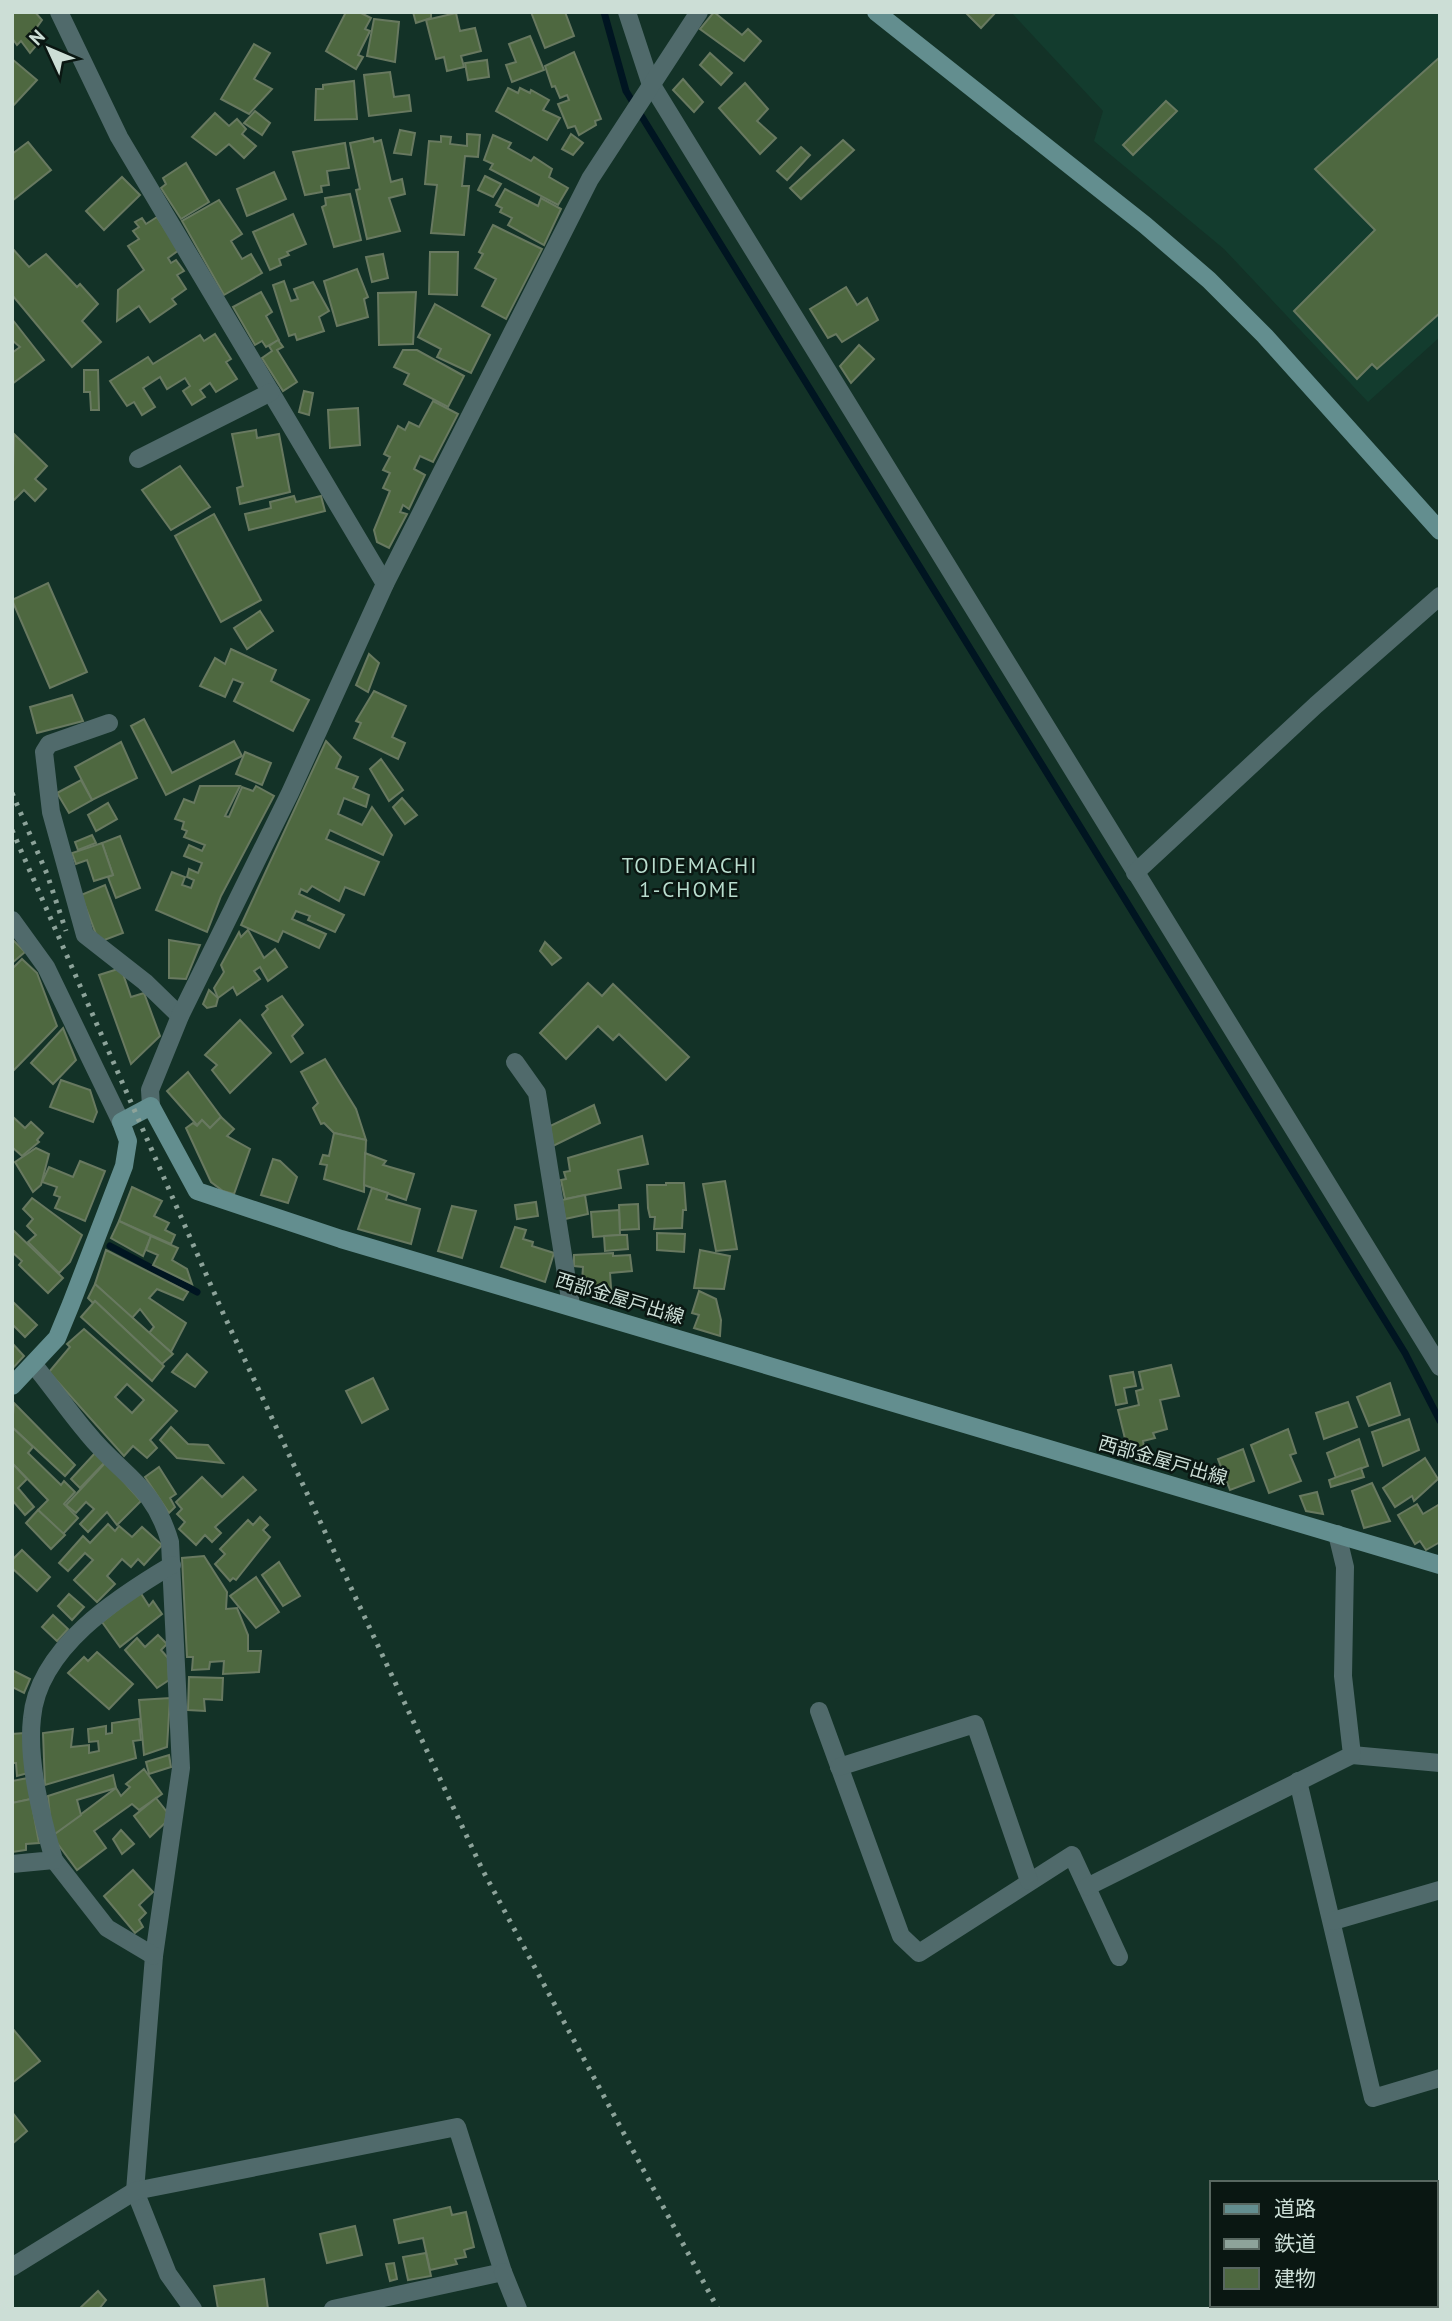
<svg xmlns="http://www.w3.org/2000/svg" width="1452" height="2321" font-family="'PT Sans','Noto Sans JP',sans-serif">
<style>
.built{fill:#133c2e}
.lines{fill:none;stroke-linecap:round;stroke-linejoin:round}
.stream{stroke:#001521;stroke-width:7}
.building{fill:#4e6840;stroke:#687960;stroke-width:2;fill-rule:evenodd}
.street{stroke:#506a6b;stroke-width:18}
.secondary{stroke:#638e8f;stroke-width:18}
.rail{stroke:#8da39a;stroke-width:5;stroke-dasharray:3.5 7;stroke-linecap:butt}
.labels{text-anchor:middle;stroke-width:5;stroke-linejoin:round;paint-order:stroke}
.street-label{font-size:19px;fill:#ccded6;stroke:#0a1712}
.neighbourhood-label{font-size:21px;letter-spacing:2px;fill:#b9ddce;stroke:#0a1712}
</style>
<rect width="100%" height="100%" fill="#133227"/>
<path class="built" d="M1011 12H1440V337L1368 402 1224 249 1094 141 1103 111Z"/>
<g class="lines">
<g class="stream">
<path d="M604 12 626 91 1405 1353 1440 1421"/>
<path d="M110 1246 197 1292"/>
</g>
</g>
<g class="building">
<path d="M12 12H35L42 20 32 34 40 41 30 53 21 41 17 45 12 38Z"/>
<path d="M346 12H359L371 18 365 29 370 31 358 55 363 57 356 69 326 51Z"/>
<path d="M413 12H431V18L416 23Z"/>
<path d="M531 12H565L574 36 545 48Z"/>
<path d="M714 12 742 35 748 29 761 41 744 61 700 29Z"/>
<path d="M965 12H996L981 28Z"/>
<path d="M456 13 460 31 475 28 481 51 461 56 464 67 447 71 444 57 436 59 426 20Z"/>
<path d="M374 19 399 22 395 62 367 56Z"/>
<path d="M530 36 544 70 512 82 506 65 516 62 509 44Z"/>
<path d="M254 44 270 53 254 79 272 89 249 114 221 99Z"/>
<path d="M574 52 601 119 595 121 596 125 579 135 575 126 568 128 558 104 569 100 567 95 560 98 555 86 552 87 545 66Z"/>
<path d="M710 53 732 73 721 85 700 65Z"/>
<path d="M1440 57V313L1377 369 1372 364 1357 379 1294 311 1375 230 1315 169Z"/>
<path d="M12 59 37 80 12 107Z"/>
<path d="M487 60 489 77 468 80 465 63Z"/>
<path d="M390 72 394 97 409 95 411 111 369 116 364 75Z"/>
<path d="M683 79 703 102 694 112 673 90Z"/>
<path d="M354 81 357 119 315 120 316 89H323V85Z"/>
<path d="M745 83 768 109 757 121 776 138 760 154 719 108Z"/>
<path d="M508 88 518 93 520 88 530 93 531 90 549 100 543 110 560 118 547 140 496 111Z"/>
<path d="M1166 101 1177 111 1133 155 1123 145Z"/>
<path d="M255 111 270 123 262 135 244 123Z"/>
<path d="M215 113 229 126 237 119 246 129 242 134 256 146 244 158 229 144 216 155 192 137Z"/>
<path d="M400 130 415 133 411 155 394 153Z"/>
<path d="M467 134 480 135 478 157 465 156 462 186H469L464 235 431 233 437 185 425 184 429 141 441 142V136L451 137 450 144 467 146Z"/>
<path d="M571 134 583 143 573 155 562 149Z"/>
<path d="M493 135 511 143 508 148 531 161 534 157 552 169 549 177 568 188 558 205 490 169 493 164 484 160Z"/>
<path d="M373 138 374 142 381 140 391 182 402 179 405 194 389 198 400 231 367 239 356 190 360 189 350 143Z"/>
<path d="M843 140 854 150 801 199 790 188Z"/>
<path d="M28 142 51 170 12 201V154Z"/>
<path d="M345 143 349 168 327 171 329 185 321 186 322 192 305 195 293 152Z"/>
<path d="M801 147 810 155 787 180 777 171Z"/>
<path d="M186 163 209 202 181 219 161 188 166 184 163 178Z"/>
<path d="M274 172 286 199 247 216 237 189Z"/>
<path d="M485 176 501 184 493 197 478 190Z"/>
<path d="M122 177 140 195 104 230 86 211Z"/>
<path d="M505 189 538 206 541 198 561 209 544 245 508 225 512 218 500 212 502 208 496 205Z"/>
<path d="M350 194 361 240 334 247 322 207 326 205 325 198Z"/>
<path d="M219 200 242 234 231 241 242 259 251 254 262 273 224 295 182 221Z"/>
<path d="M293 214 306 244 287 252 289 255 279 259 281 265 270 270 253 232Z"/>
<path d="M157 217 179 250 168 258 171 263 176 260 184 271 177 275 186 289 172 299 176 304 150 322 139 306 117 321 118 290 144 270 128 246 139 239 133 231 139 227 135 222 142 218 146 224Z"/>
<path d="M493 225 542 249 506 319 482 306 496 279 475 268 483 254 479 252Z"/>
<path d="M12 248 29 267 46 254 77 287 80 284 98 304 82 321 101 342 72 367 12 295Z"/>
<path d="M430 252H458L457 295 429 294Z"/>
<path d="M383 254 388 278 372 282 366 257Z"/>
<path d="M357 269 368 297 364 299 368 317 337 326 324 281Z"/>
<path d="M284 281 291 301 298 299 294 289 313 282 329 311 319 317 324 331 297 340 295 334 289 336 273 285Z"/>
<path d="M846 287 857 305 867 298 878 320 842 342 836 334 828 338 810 309Z"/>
<path d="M261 292 272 312 266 316 279 340 266 347 262 341 255 345 233 307Z"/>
<path d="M416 292 413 344 379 345 378 293Z"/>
<path d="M435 304 490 335 471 373 437 357 441 349 418 337Z"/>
<path d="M12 319 44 360 12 384V353L20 347 12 340Z"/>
<path d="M215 334 231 359 226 362 237 379 216 392 210 383 200 390 205 397 192 405 183 391 190 386 185 378 167 389 160 377 143 388 155 407 142 415 134 402 127 406 110 381 148 357 153 364 200 335 204 341Z"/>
<path d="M278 340 283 347 277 350 297 382 283 391 262 358 272 351 269 346Z"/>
<path d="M859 345 874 359 851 383 840 366Z"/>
<path d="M403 350H417L464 376 448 407 404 384 409 374 394 367Z"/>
<path d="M84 370H98L99 410H91L90 392H84Z"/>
<path d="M304 391 313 393 309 415 299 412Z"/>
<path d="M433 401 458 414 433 462 420 456 414 469 425 475 409 509 403 505 400 512 407 514 389 548 377 542 374 530 390 491 383 488 390 473 383 470 390 457 384 454 398 426 405 430 409 422 419 427Z"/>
<path d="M358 408 360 445 330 448 328 410Z"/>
<path d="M256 430 257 438 279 434 290 492 240 504 237 488 243 486 232 434Z"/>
<path d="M14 434 47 466 35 479 46 489 35 501 24 490 12 502Z"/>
<path d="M180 466 210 507 171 530 142 490Z"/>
<path d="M294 496 296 502 321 496 325 511 249 530 245 514 271 508 270 502Z"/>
<path d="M214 514 261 600 221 622 175 536Z"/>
<path d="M48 583 87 672 50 688 12 600Z"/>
<path d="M260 611 273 631 247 649 234 628Z"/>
<path d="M231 649 276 670 271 681 309 700 293 731 234 701 243 683 233 679 225 697 200 686 215 658 225 664Z"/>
<path d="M369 654 379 663 368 692 356 685Z"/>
<path d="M374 691 406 706 392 737 405 743 398 759 354 738 361 723 356 721Z"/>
<path d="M72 695 83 721 37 733 30 707Z"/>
<path d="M144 719 172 773 234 741 242 756 166 795 131 726Z"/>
<path d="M326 741 341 757 336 768 358 777 353 788 369 795 366 807 344 798 338 814 362 825 372 807 392 835 383 855 330 830 326 839 379 862 364 895 345 887 339 901 312 886 307 892 301 889 299 894 344 915 335 932 308 920 310 916 296 911 292 919 326 934 319 948 283 931 278 942 241 925Z"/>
<path d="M121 742 137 778 92 800 75 767Z"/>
<path d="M245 752 271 763 262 785 236 774Z"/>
<path d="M381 759 403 790 389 801 370 769Z"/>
<path d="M81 780 92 800 69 813 57 793Z"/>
<path d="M200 786H240L225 816 229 817 242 787 253 791 256 786 274 796 221 896 207 932 156 910 172 872 185 877 182 885 191 888 194 880 187 877 189 869 198 873 202 863 184 856 189 845 202 851 205 845 184 837 187 831 182 829 184 822 175 819 184 799 194 803Z"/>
<path d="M402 798 417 815 405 824 393 807Z"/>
<path d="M108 803 117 819 96 831 88 815Z"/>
<path d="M92 835 96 843 78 850 75 842Z"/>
<path d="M120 836 140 888 116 898 108 877 113 875 102 843Z"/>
<path d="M102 843 113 875 94 881 87 860 76 864 72 853Z"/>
<path d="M105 885 123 933 99 942 81 895Z"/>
<path d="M248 930 264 958 275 949 287 967 268 981 260 967 254 971 260 979 237 995 233 987 218 998 214 988 224 972 221 965 239 932 241 937Z"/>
<path d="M12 939 25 952 12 963Z"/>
<path d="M169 940 200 945 186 979 169 978Z"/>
<path d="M545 942 561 958 552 965 540 951Z"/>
<path d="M22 959 37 973 57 1026 12 1072V969Z"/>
<path d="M121 968 131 997 144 993 160 1036 131 1064 99 975Z"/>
<path d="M588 983 602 996 613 984 689 1057 666 1080 619 1034 613 1040 598 1026 566 1059 540 1033Z"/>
<path d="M209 990 218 998 216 1006 207 1008 203 1004Z"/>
<path d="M282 996 303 1025 292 1036 303 1053 291 1062 262 1015 268 1009 266 1006Z"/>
<path d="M240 1020 271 1053 230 1093 212 1070 217 1065 205 1055Z"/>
<path d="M63 1028 76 1060 53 1084 31 1063Z"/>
<path d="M325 1059 356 1109 366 1140 334 1133 324 1123 321 1124 313 1108 318 1103 301 1072Z"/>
<path d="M188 1072 221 1117 210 1128 202 1120 197 1125 167 1091Z"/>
<path d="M61 1080 90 1090 97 1112 93 1122 50 1107Z"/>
<path d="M594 1105 600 1123 553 1146 550 1126Z"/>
<path d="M12 1116 25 1128 31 1122 43 1133 37 1140 39 1142 22 1156 12 1147Z"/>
<path d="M221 1117 234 1129 227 1136 250 1149 234 1194 223 1191 211 1182 186 1128 193 1123 197 1126 202 1120 210 1128Z"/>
<path d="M334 1133 366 1140 364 1192 324 1179 327 1165 320 1164 323 1155 329 1156Z"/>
<path d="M642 1136 648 1164 618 1170 621 1188 565 1199 561 1180 566 1179 564 1172 570 1171 568 1158Z"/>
<path d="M36 1148 49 1154 41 1185 33 1192 15 1162Z"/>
<path d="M365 1153 386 1161 383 1165 414 1174 406 1200 364 1185Z"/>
<path d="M273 1159 280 1161 297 1177 288 1203 261 1195Z"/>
<path d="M80 1161 105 1171 85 1221 55 1208 60 1197 54 1195 57 1187 42 1182 49 1167 73 1177Z"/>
<path d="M725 1181 737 1249 716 1251 703 1184Z"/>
<path d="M666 1183H684L686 1210H683L682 1228 654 1229 655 1217H650L648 1208 647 1185H666Z"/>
<path d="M132 1187 162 1201 154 1216 169 1223 165 1230 175 1235 171 1244 119 1221Z"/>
<path d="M372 1188 388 1193 386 1199 420 1209 411 1244 358 1229Z"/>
<path d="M585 1195 588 1214 565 1219 562 1200Z"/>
<path d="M32 1198 82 1235 70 1262 59 1273 28 1242 36 1235 27 1226 33 1219 23 1209Z"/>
<path d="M536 1202 538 1216 517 1219 515 1205Z"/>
<path d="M638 1204 639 1229 620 1230 619 1205Z"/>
<path d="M452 1206 476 1211 462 1258 438 1251Z"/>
<path d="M619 1210 620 1235 593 1237 591 1212Z"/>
<path d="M119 1221 151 1236 143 1256 111 1238Z"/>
<path d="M515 1227 526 1230 523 1239 533 1242 532 1246 554 1253 545 1282 501 1267Z"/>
<path d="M12 1229 63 1278 48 1293 19 1265 22 1261 12 1252Z"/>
<path d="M657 1233 685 1234 684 1252 657 1250Z"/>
<path d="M620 1235H627L628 1249 605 1251 604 1236Z"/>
<path d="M151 1236 178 1248 172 1260 187 1269 192 1284 153 1265 158 1255 146 1250Z"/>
<path d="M106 1250 188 1292 183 1300 157 1289 149 1298 186 1323 171 1352 149 1333 154 1327 140 1309 132 1318 95 1284Z"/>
<path d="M700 1250 730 1256 724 1289 694 1288Z"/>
<path d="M613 1253V1256L630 1255 632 1271 610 1273 612 1302 581 1293 583 1267 574 1266V1255Z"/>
<path d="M95 1284 173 1354 162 1364 95 1301 93 1303 88 1298Z"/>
<path d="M699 1291 716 1299 721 1320 720 1336 694 1328 699 1315 692 1313Z"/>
<path d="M12 1301 37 1325 25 1337 12 1324Z"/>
<path d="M95 1301 164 1366 152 1381 81 1317Z"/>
<path d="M84 1329 177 1411 150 1440 157 1448 147 1458 133 1446 124 1456 49 1372 70 1347 67 1344ZM127 1384 144 1400 132 1413 115 1397Z"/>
<path d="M12 1343 24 1356 12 1369Z"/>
<path d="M187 1354 207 1372 195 1387 172 1372Z"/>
<path d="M1171 1365 1179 1396 1160 1400 1167 1429 1153 1433 1155 1438 1143 1441 1144 1447 1128 1451 1118 1410 1139 1405 1136 1391 1143 1389 1139 1372Z"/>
<path d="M1133 1372 1136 1386 1124 1388 1127 1403 1116 1405 1110 1376Z"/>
<path d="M373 1378 388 1409 362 1423 346 1391Z"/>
<path d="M1390 1383 1400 1415 1369 1426 1357 1397Z"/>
<path d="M1348 1402 1357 1427 1324 1439 1316 1413Z"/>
<path d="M14 1403 75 1465 65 1476 12 1427Z"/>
<path d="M1409 1419 1419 1450 1383 1466 1372 1432Z"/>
<path d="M12 1427 33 1447 28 1453 61 1485 64 1481 75 1492 64 1504 78 1518 63 1534 38 1510 48 1500 12 1463Z"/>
<path d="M171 1427 188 1444 208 1445 223 1463 177 1458 160 1440Z"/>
<path d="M1288 1429 1296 1453 1290 1455 1301 1481 1269 1493 1251 1445Z"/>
<path d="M1359 1439 1368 1466 1336 1478 1327 1453Z"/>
<path d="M1243 1449 1254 1481 1230 1490 1218 1459Z"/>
<path d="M96 1452 106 1461 80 1488 71 1479Z"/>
<path d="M1425 1458 1438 1479 1414 1501 1412 1496 1395 1507 1383 1488Z"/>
<path d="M106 1462 141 1501 117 1525 107 1512 88 1532 80 1524 94 1509 86 1502 76 1513 66 1505Z"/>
<path d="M12 1463 27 1479 18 1488 34 1507 25 1515 12 1500Z"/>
<path d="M159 1467 176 1494 170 1498 175 1507 169 1513 145 1477Z"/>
<path d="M1361 1468 1364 1477 1331 1487 1329 1480Z"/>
<path d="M202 1477 222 1497 243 1477 256 1490 215 1527 221 1533 212 1542 205 1535 196 1545 179 1529 185 1522 177 1514 182 1509 176 1502Z"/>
<path d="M1372 1483 1390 1521 1364 1528 1352 1491Z"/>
<path d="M1317 1492 1323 1514 1306 1511 1300 1496Z"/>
<path d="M1417 1504 1423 1514 1440 1504V1542L1426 1550 1420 1541 1415 1544 1398 1515Z"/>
<path d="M38 1510 65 1535 51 1549 26 1523Z"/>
<path d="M260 1517 268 1525 263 1530 270 1537 236 1580 233 1578 230 1581 215 1564 225 1554 220 1549 248 1520 253 1525Z"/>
<path d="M108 1524 115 1531 119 1526 132 1537 142 1527 162 1545 144 1565 138 1559 131 1567 122 1559 107 1576 115 1584 97 1602 74 1580 93 1560 85 1553 68 1571 59 1563 83 1536 90 1543Z"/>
<path d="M22 1550 50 1577 37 1591 12 1568V1560Z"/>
<path d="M204 1556 227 1592 226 1609 237 1608 248 1635V1651H261L259 1672 223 1674 224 1661 210 1662 209 1669 192 1670 193 1657H187L182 1558Z"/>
<path d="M279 1562 300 1596 283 1606 262 1575Z"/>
<path d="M256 1577 279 1612 256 1628 230 1596Z"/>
<path d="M140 1592 149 1606 153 1601 162 1614 120 1647 102 1622Z"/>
<path d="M69 1594 84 1607 72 1620 58 1606Z"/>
<path d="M53 1615 68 1629 57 1641 42 1627Z"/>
<path d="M158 1635 167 1644 161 1650 168 1658 169 1680 157 1688 125 1650 137 1638 145 1647Z"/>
<path d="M97 1652 133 1684 109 1709 68 1673 84 1657 88 1661Z"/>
<path d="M12 1670 30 1679 24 1693 12 1687Z"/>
<path d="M189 1677 223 1678 222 1700 204 1699 205 1711 188 1710Z"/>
<path d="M170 1698 167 1747 144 1755 139 1700Z"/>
<path d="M139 1719 141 1740 133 1741 136 1758 45 1785 43 1733 73 1729 71 1747 89 1745V1753L99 1751 98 1741 89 1742 88 1729 106 1726V1734L112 1733V1723Z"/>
<path d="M24 1733 28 1773 17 1776 16 1763H12V1734Z"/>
<path d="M169 1755 171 1767 149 1774 146 1762Z"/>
<path d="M144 1769 162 1794 139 1810 132 1804 94 1831 106 1848 77 1870 52 1836 116 1788 121 1796 130 1787 126 1784Z"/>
<path d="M113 1775 116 1788 77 1800 81 1815 52 1836 48 1796Z"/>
<path d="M28 1778 31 1799 12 1803V1781Z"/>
<path d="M156 1798 167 1812 165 1823 150 1837 134 1816Z"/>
<path d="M31 1799 39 1843 26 1844V1850L12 1852V1803Z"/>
<path d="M121 1830 134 1844 122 1854 113 1839Z"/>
<path d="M133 1870 153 1892 139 1905 146 1913 139 1920 143 1927 135 1933 104 1896Z"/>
<path d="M12 2028 40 2061 12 2083Z"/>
<path d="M12 2112 27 2131 12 2144Z"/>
<path d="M450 2207 452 2215 466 2212 474 2247 464 2250 466 2257 455 2259 457 2264 430 2270 423 2238 399 2243 394 2220Z"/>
<path d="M355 2226 362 2255 327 2263 320 2234Z"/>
<path d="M426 2253 431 2276 408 2280 403 2257Z"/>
<path d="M394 2263 397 2279 390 2281 386 2264Z"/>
<path d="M264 2279 268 2309H218L214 2286Z"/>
<path d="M98 2291 106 2300 99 2309 80 2308Z"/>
</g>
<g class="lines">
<g class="street">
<path d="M59 12 119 137 385 584"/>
<path d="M627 12 650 82 1440 1367"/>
<path d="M138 459 271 392"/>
<path d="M109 723 49 744 44 752 51 812 85 935 145 982 180 1016"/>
<path d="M1135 873 1316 705 1440 596"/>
<path d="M12 920 46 967 121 1122"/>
<path d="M515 1062 537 1093 571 1305"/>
<path d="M151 1106 150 1090 180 1016 290 793 385 584 590 179 699 12"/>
<path d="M34 1365C53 1388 69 1412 88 1434 122 1476 153 1484 170 1542L181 1768 154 1956 135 2191 168 2274 193 2309"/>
<path d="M819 1711 901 1936 919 1953 1072 1855 1119 1957"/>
<path d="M1352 1755 1440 1763"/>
<path d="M839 1767 975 1724 1029 1881"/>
<path d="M1298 1781 1373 2098 1440 2078"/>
<path d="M54 1860 107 1928 154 1956"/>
<path d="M12 1864 54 1860C42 1818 27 1763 32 1718 38 1648 118 1597 172 1565"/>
<path d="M1087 1887 1352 1755 1343 1676 1345 1567 1337 1534"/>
<path d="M1333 1921 1440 1890"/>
<path d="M12 2267 135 2191 457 2127 503 2272 333 2309"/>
<path d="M503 2272 518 2309"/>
</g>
<g class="secondary">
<path d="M876 12 1145 225 1209 280 1265 336 1440 531"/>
<path d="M12 1386 57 1338 71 1304 124 1166 128 1141 121 1122 151 1106 197 1191 341 1239 1440 1565"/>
</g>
<g class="rail">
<path d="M12 793 47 874 66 931"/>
<path d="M12 830 223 1313 482 1869 718 2309"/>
</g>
</g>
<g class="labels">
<g class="street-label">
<text transform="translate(620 1298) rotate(17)" y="7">西部金屋戸出線</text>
<text transform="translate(1163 1460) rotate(16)" y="7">西部金屋戸出線</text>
</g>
<g class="neighbourhood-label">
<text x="690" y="873">TOIDEMACHI<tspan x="690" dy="24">1-CHOME</tspan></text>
</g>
</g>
<rect width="1452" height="2321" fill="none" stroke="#ccded6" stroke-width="28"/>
<rect x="1210" y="2181" width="228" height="126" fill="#0a1712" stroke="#586760" stroke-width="2"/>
<rect x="1224" y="2204" width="35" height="10" fill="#638e8f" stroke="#586760" stroke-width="2"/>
<text x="1274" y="2216" font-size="21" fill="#ccded6">道路</text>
<rect x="1224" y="2239" width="35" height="10" fill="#8da39a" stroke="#586760" stroke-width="2"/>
<text x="1274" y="2251" font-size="21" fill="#ccded6">鉄道</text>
<rect x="1224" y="2268" width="35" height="21" fill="#4e6840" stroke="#586760" stroke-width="2"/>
<text x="1274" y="2286" font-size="21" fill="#ccded6">建物</text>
<g transform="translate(49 49) rotate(314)" stroke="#0a1712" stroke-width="5" paint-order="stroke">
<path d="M0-5L12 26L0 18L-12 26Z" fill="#ccded6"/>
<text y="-10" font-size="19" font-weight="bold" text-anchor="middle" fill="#ccded6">N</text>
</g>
</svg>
